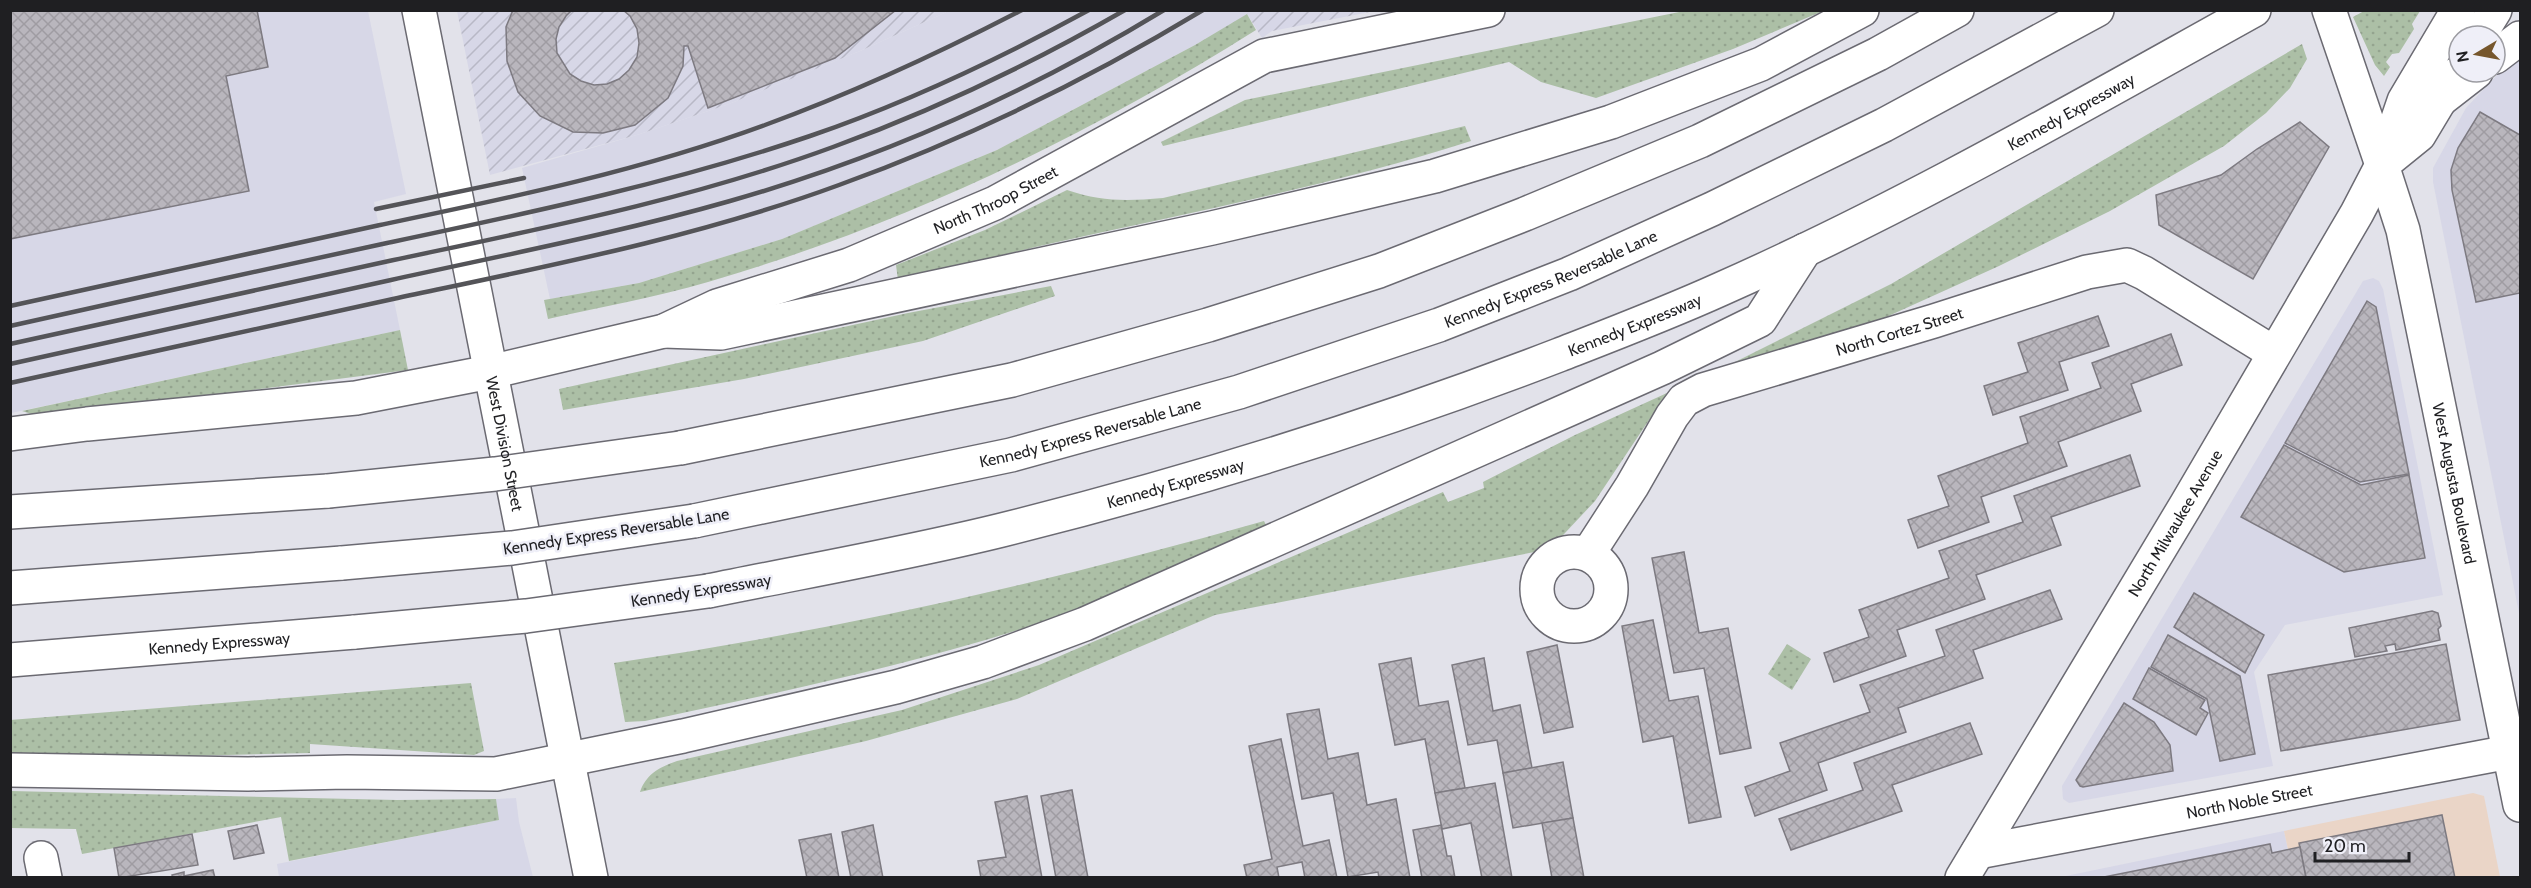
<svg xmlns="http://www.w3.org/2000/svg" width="2531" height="888" font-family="Cabin,sans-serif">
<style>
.built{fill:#d7d7e7}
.industrial{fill:url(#industrial-furrows)}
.education{fill:#ead5c7}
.grass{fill:url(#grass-dots)}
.building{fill:url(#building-cross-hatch);stroke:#7d7a81;stroke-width:1.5}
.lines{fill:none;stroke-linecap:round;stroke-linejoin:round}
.minor-casing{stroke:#6b6a72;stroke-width:36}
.major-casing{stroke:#6b6a72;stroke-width:36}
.highway-casing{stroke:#6b6a72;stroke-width:36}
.minor{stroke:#fff;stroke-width:33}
.major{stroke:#fff;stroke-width:33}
.highway{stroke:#fff;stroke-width:33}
.rail{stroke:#545458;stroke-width:4.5}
.highway-bridge-casing{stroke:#6b6a72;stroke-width:36;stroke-linecap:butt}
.highway-bridge{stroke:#fff;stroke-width:33}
.labels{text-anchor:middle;stroke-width:5;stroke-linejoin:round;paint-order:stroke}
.street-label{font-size:16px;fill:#1f1f22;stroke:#efeff8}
</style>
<defs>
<pattern id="industrial-furrows" width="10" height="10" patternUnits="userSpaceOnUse" patternTransform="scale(1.5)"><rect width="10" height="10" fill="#d7d7e7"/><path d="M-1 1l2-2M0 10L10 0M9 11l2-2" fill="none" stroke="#b8b8c6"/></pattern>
<pattern id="grass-dots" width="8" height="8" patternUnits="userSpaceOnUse" patternTransform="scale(1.5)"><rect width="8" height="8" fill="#acbfa6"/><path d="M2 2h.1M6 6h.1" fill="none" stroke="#94a48f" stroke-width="1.8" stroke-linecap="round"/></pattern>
<pattern id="building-cross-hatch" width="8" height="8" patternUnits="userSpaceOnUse" patternTransform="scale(1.5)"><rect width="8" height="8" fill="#b9b6bd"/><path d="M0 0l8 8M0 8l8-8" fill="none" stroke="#9f9ca2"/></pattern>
</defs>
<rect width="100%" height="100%" fill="#e2e2ea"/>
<g class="built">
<path d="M11 11H368L406 194 374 202 400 330 11 413Z"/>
<path d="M949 11H1253L1195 45 997 150 782 239 639 283 550 299 522 168 637 135 729 104 860 51Z"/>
<path d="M2520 56V618L2433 182V168L2466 108 2499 73Z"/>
<path d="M2373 278 2379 281 2383 289 2443 595 2285 625 2254 672 2273 766 2069 803 2063 799 2062 786 2363 281Z"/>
<path d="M516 798 519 822 533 877H279L277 864 498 820 496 799Z"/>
<path d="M2284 831 2294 877 2056 878Z"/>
</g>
<g class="industrial">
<path d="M1253 10 1375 11 1272 31 1262 38 1247 14Z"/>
<path d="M457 11H949L860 51 729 104 637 135 490 175Z"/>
</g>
<path class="education" d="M2473 793 2484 796 2500 877H2294L2284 831Z"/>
<g class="grass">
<path d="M1689 10 1823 11 1733 49 1596 98 1541 82 1509 62 1163 146 1161 142 1245 100Z"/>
<path d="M2364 11H2420L2412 24 2414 29 2399 53 2392 54 2386 62 2390 67 2384 76 2375 65 2353 17Z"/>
<path d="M1247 14 1256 30C1084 138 903 225 708 282 656 297 601 307 548 319L544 300 639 283 782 239 997 150 1195 45Z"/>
<path d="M2302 44 2307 59 2290 88 2266 113 2224 146 2110 211 1999 266 1873 323 1725 367 1891 284Z"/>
<path d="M1465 126 1471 141C1334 185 1193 212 1053 243 1001 255 950 268 898 280L896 265 985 230 1067 190C1102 202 1127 201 1163 198Z"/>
<path d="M1051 286 1055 296 923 341 744 379 563 410 559 389 908 313Z"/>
<path d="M400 330 408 370 41 417 22 411Z"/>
<path d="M1667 393 1595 501 1550 549 1215 615 1017 699 866 741 640 792C646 774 660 767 677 761L902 710 1039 665 1443 492 1448 502 1484 488 1483 482 1575 435Z"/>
<path d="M1264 521 1268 529C1192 562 1116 599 1037 624 909 666 777 693 645 721L625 722 614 663C834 631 1050 582 1264 521Z"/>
<path d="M1787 644 1811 659 1792 690 1768 674Z"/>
<path d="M471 683 484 751 474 755 310 744V753L103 758 11 756 10 720Z"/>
<path d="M11 791 397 800 496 799 499 820 289 861 281 817 82 854 76 829 11 828Z"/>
</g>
<g class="building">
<path d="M10 10H257L268 67 226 76 249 191 10 239Z"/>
<path d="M513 10H572L566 16 559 27 556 39 557 53 570 74 581 81 594 85 607 84 619 79 629 70 637 57 639 43 637 29 630 16 623 10H896L835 58 708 108 688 46H684L683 66 668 98 635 125 603 133 573 132 540 116 518 92 507 61 506 27Z"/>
<path d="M2480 112 2520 135V293L2476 302 2452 190 2451 170 2458 148Z"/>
<path d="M2300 122 2329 147 2253 279 2159 225 2156 195 2221 175 2257 149Z"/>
<path d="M2367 301 2376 307 2409 474 2360 482 2285 443Z"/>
<path d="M2098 316 2109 346 2059 362 2068 390 1993 415 1984 386 2028 372 2018 343Z"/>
<path d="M2171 334 2182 365 2131 384 2141 411 2058 442 2067 466 1981 497 1989 522 1918 548 1908 520 1949 506 1938 476 2028 443 2020 417 2101 388 2092 363Z"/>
<path d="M2284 445 2361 485 2409 475 2425 558 2344 572 2241 517Z"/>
<path d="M2130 455 2140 486 2051 517 2061 545 1976 575 1985 599 1897 630 1906 656 1834 682 1824 653 1869 637 1859 610 1949 578 1939 551 2023 522 2014 496Z"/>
<path d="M1684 552 1699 633 1728 628 1751 748 1720 754 1704 668 1674 673 1652 558Z"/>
<path d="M2050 590 2062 619 1973 650 1983 678 1898 708 1906 732 1818 763 1827 790 1755 816 1745 787 1790 771 1780 743 1870 712 1860 685 1945 656 1936 630Z"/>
<path d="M2194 593 2264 635 2245 673 2174 627Z"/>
<path d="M2432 611 2438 613 2441 626 2438 629 2440 640 2396 650 2395 644 2385 646 2387 651 2355 657 2349 628Z"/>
<path d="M1653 620 1669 701 1698 696 1721 817 1689 823 1673 736 1643 742 1622 626Z"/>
<path d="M2168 635 2240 676 2255 754 2220 761 2207 699 2151 667Z"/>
<path d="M2446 644 2460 720 2281 751 2268 675Z"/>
<path d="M1557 645 1573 727 1544 733 1527 652Z"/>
<path d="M1411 658 1419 706 1448 701 1465 788 1435 793 1425 739 1395 745 1379 664Z"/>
<path d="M1484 658 1493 711 1520 705 1532 768 1503 773 1497 740 1468 745 1452 665Z"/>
<path d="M2149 668 2205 700 2200 708 2208 713 2196 735 2133 699Z"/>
<path d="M2124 703 2154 722 2170 745 2173 771 2083 787 2080 786 2076 780Z"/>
<path d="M1319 709 1328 759 1358 753 1367 805 1396 799 1410 878H1379L1378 872 1348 877 1333 793 1302 799 1287 714Z"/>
<path d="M1970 723 1982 754 1892 785 1902 811 1791 850 1779 819 1863 790 1854 763Z"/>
<path d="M1281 739 1303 846 1329 840 1337 878H1305L1302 862 1277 867 1279 878H1247L1244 865 1272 859 1249 746Z"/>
<path d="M1563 762 1573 818 1513 828 1503 773Z"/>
<path d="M1495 783 1512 878H1482L1471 823 1442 829 1435 793Z"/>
<path d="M1072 790 1088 878H1056L1041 796Z"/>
<path d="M1027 796 1042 878H981L978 861 1006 857 995 802Z"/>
<path d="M2442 815 2455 878H2306L2299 843Z"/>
<path d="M1573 818 1584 878H1552L1542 823Z"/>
<path d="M257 825 264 853 234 859 228 831Z"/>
<path d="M873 825 883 878H851L842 832Z"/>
<path d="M1441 825 1447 856H1451L1455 878H1422L1413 830Z"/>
<path d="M192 834 198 865 119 878 114 848Z"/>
<path d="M831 834 839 878H807L799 840Z"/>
<path d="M2270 844 2272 853 2300 847 2306 878H2099Z"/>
<path d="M213 870 215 878H173L172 875 184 872V876Z"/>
</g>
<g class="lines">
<defs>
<g id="minor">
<path id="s1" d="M2382 165 2403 230 2520 805"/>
<path id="s2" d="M490 372 664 331 717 306 849 265 995 203 1264 56 1488 10"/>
<circle cx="1574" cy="589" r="37"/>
<path id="s3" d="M1588 554 1632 486 1672 416 1684 400 1703 390 1934 321 2087 272 2127 265 2144 273 2274 353"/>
<path id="s4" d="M1978 852 2520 750"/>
<path d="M41 858 45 878"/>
</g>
<g id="major">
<path id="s5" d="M419 10 591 878"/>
<path d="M2479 36 2495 10"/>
<path d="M2382 165 2419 135 2455 75"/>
<path id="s6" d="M1962 878 2186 505 2357 213 2382 165 2404 101 2458 10"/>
</g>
<g id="highway">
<path d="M2329 10 2382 165"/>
<path d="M2495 57 2520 38"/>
<path d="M2440 100 2476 72"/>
<path d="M664 331 721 333 1212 228 1435 176 1611 122 1761 64 1862 10"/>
<path d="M10 434 87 424 356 398 490 372"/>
<path d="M680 448 1012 380 1208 325 1379 271 1525 214 1700 141 1878 54 1957 10"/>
<path d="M10 512 328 491"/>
<path id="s7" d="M694 521 1011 455 1239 392 1439 325 1569 274 1712 209 1884 125 2097 10"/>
<path d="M10 588 342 563"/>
<path id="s8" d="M708 591C806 571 905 554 1002 530 1191 483 1377 425 1559 355 1613 334 1668 313 1721 289 1904 208 2079 107 2254 10"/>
<path id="s9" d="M10 660 355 632"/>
<path d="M10 770 248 774 347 772 496 774 683 736 896 687 983 662 1085 624 1662 368 1760 320 1805 250"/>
</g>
</defs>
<use href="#minor" class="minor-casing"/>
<use href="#major" class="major-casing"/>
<use href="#highway" class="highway-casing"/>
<use href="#minor" class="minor"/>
<use href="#major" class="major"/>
<use href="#highway" class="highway"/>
<g class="rail">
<path d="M376 209 524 178"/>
<path d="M10 306C133 279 256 251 380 225 509 198 640 171 765 125 853 93 939 53 1022 10"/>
<path d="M10 326C136 298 261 270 387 243 529 213 672 183 810 136 906 103 999 59 1089 10"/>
<path d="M10 344C137 317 263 288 389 261 539 229 689 200 833 147 935 110 1031 64 1125 10"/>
<path d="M10 364C137 336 264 308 391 280 504 255 618 233 730 201 881 158 1029 92 1164 10"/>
<path d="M10 383C138 355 265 327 393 299 543 267 695 238 839 185 966 139 1087 80 1203 10"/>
</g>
<defs>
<g id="highway-bridge">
<path d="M328 491 495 474 680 448"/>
<path d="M342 563 512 548 694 521"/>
<path d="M355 632 526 616 708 591"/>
</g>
</defs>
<use href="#highway-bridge" class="highway-bridge-casing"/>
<use href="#highway-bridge" class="highway-bridge"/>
</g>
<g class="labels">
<g class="street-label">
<text dy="6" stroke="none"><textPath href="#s8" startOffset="1452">Kennedy Expressway</textPath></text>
<text dy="6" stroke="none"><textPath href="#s2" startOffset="536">North Throop Street</textPath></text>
<text dy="6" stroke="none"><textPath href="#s7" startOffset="892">Kennedy Express Reversable Lane</textPath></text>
<text dy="6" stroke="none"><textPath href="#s8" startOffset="966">Kennedy Expressway</textPath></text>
<text dy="6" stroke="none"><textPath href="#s3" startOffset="408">North Cortez Street</textPath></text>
<text dy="6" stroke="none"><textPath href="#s7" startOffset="406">Kennedy Express Reversable Lane</textPath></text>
<text dy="6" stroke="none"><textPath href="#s5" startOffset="442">West Division Street</textPath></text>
<text dy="6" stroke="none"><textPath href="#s8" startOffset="480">Kennedy Expressway</textPath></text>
<text dy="6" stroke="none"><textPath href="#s1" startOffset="327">West Augusta Boulevard</textPath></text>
<text dy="6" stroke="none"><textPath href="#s6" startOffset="414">North Milwaukee Avenue</textPath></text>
<text transform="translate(616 531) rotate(-9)" y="6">Kennedy Express Reversable Lane</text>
<text transform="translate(701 590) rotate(-9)" y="6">Kennedy Expressway</text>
<text dy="6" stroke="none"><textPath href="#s9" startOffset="210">Kennedy Expressway</textPath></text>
<text dy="6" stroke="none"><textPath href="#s4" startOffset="276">North Noble Street</textPath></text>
</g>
</g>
<rect width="2531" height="888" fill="none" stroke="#1f1f22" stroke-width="24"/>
<g transform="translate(2477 54) rotate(260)"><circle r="28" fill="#efeff8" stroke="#9c9ca2" stroke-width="1.5"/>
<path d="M0-4.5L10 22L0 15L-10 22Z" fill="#76562c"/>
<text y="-9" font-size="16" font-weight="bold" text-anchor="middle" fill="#1f1f22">N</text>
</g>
<path d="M2315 852v9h94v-9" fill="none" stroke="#1f1f22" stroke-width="3"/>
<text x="2324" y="852" font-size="18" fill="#1f1f22" stroke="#efeff8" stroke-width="4.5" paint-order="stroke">20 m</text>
</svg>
